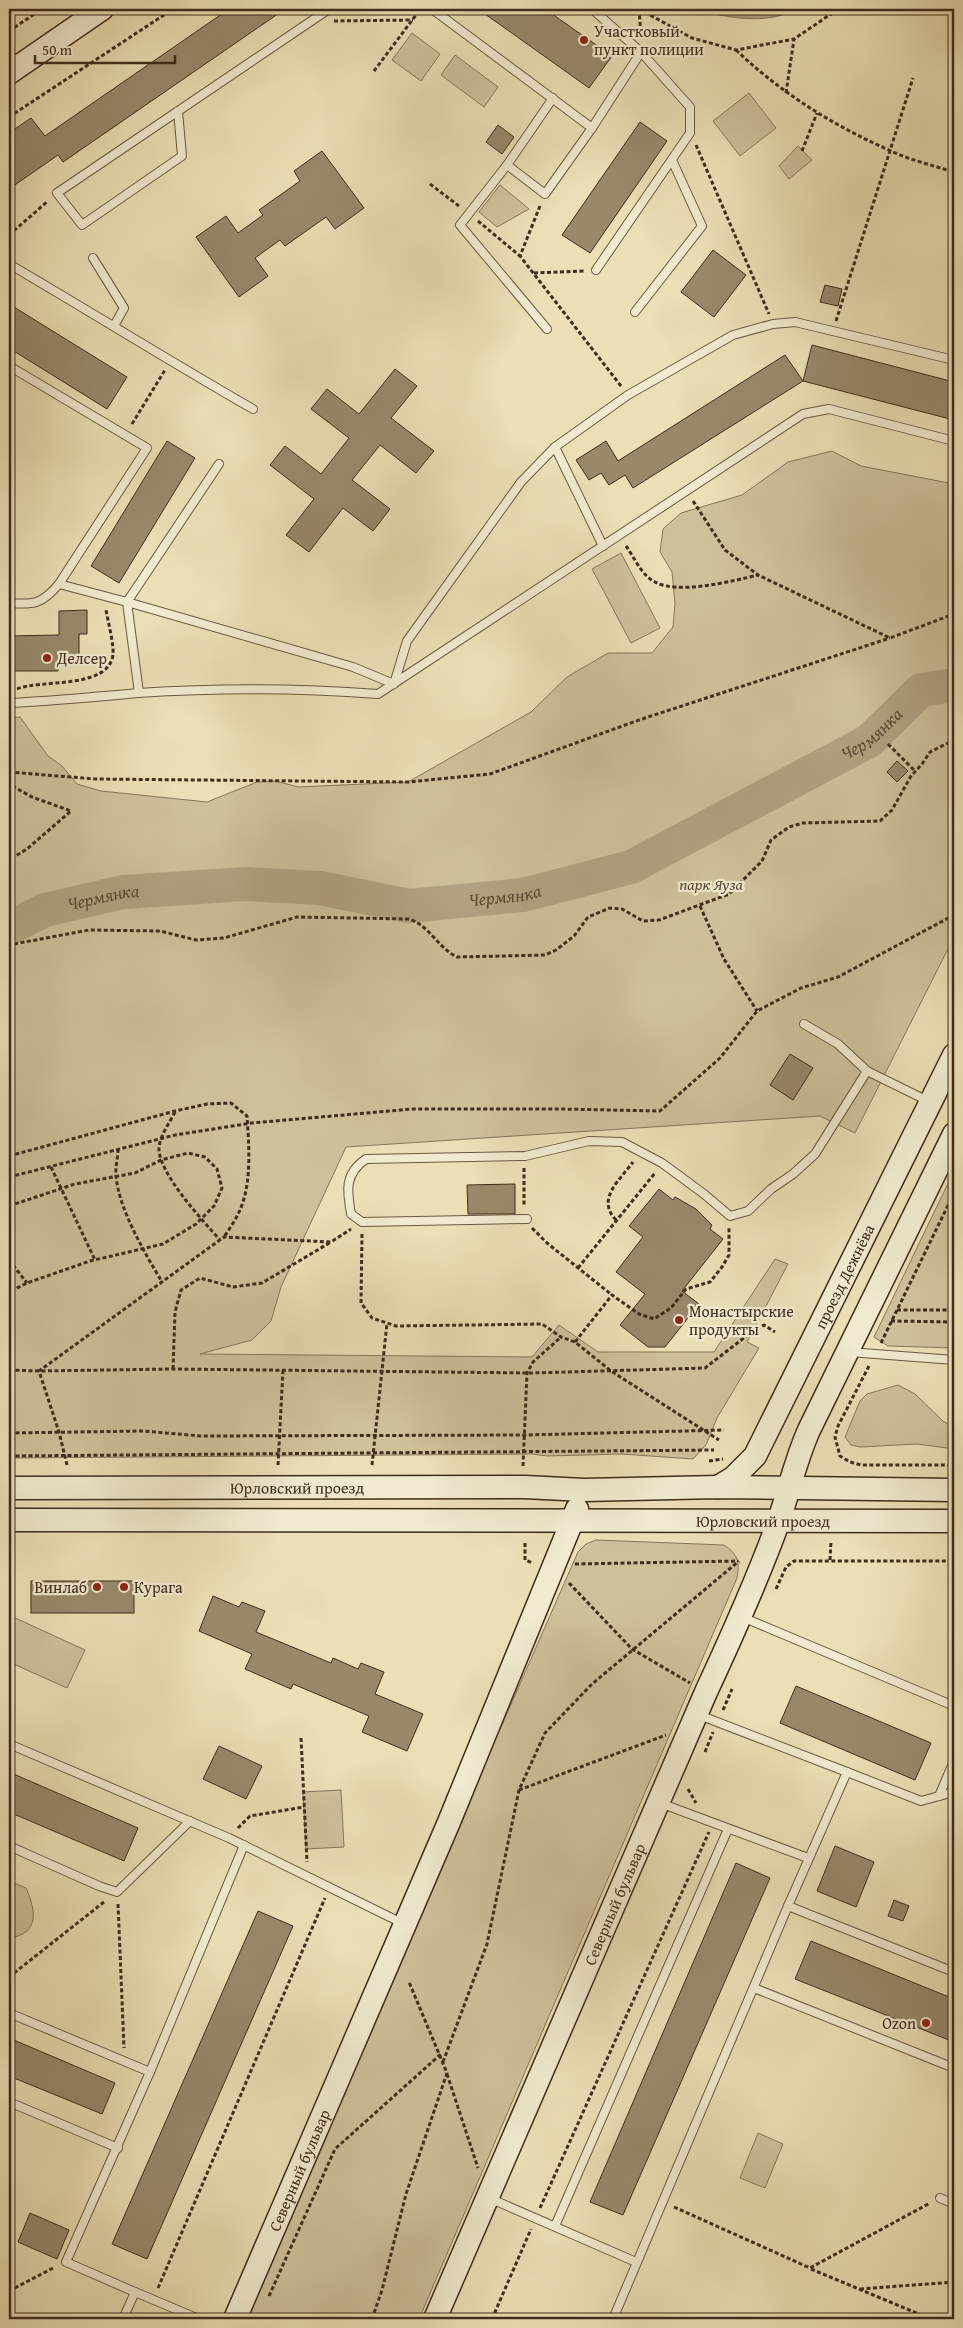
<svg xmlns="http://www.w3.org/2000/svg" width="963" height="2328" font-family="'Gentium Book Plus',serif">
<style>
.green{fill:#cdc19b;stroke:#86765b}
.water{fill:#b0a281;stroke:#837358}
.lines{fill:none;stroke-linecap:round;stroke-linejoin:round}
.shore{stroke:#78674e;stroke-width:1}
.river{stroke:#b0a281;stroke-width:34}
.building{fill:#98896b;stroke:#3f2c1b}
.lane-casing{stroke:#6a5942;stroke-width:10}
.secondary-casing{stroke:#3f2c1b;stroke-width:25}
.path{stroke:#3f2c1b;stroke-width:3;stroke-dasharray:4 2.5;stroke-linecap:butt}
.lane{stroke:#f1eacf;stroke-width:8}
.secondary{stroke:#f1eacf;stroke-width:22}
.poi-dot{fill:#8f2418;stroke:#f1eacf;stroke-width:2}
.labels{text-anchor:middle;stroke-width:4.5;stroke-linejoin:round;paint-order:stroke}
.poi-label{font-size:16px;fill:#3f2c1b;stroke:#f1eacf;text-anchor:start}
.park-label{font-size:16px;font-style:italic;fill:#5b4a35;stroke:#f1eacf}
.street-label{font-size:16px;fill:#3f2c1b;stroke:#f1eacf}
.water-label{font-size:18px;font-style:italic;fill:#5b4a34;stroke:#f1eacf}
</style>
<rect width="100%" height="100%" fill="#eadfb5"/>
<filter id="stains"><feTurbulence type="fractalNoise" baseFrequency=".004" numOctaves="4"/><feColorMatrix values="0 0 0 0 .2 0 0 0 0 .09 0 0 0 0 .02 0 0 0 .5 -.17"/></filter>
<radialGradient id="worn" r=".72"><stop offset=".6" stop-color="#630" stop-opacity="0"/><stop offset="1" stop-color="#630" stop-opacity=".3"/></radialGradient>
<g class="green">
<path d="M412 33 440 54 421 81 392 60Z"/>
<path d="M455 55 498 87 484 107 441 75Z"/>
<path d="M749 93 776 128 740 156 713 121Z"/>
<path d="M798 146 812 160 789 179 779 166Z"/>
<path d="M500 185 529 209 497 227 479 212Z"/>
<path d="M832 451 861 466 954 484V937L855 1133 820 1116 346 1147 281 1287 271 1321 252 1340 200 1354 532 1357 559 1325 598 1352H714L775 1259 788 1264 747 1342 759 1348 717 1418 706 1445 693 1459 622 1454 547 1456 532 1454 9 1458V718L20 717 48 756 62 766 77 784 101 791 207 802 257 782 276 781 298 787 408 782 531 712 567 677 608 653H652L673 627 675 603 672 572 660 552 663 529 681 513 742 495 788 462Z"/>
<path d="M621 553 660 628 631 643 592 569Z"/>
<path d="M954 1171V1348L888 1346 874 1337Z"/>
<path d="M898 1385 915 1394 943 1421 954 1428V1449L917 1444 860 1447 851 1445 845 1437 860 1401 867 1394Z"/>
<path d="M596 1540 724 1545C738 1554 740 1562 737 1578L419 2319H244L298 2189 578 1552 586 1544Z"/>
<path d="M11 1616 85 1650 67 1688 9 1662V1621Z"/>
<path d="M341 1790 344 1847 306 1849 303 1792Z"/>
<path d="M9 1881 26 1888C36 1910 40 1934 9 1938Z"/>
<path d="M758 2133 783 2144 765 2188 740 2178Z"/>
</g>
<path class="water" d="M692 9H797C766 26 725 17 692 9Z"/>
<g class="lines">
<path class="shore" d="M712 9 750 14 786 9"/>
<path class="river" id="s1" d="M9 928 45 910 123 892 246 884 320 888 409 906 523 895 631 867 869 741 921 690 954 685"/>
</g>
<g class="building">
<path d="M229 9H285L63 162 58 155 9 189V133L31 118 45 136Z"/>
<path d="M478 9H545L612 56 589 88Z"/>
<path d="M640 122 667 141 590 253 562 235Z"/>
<path d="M498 125 514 137 502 154 486 142Z"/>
<path d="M322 151 364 208 335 229 326 217 285 246 280 240 255 258 268 276 239 297 196 237 226 216 238 233 263 215 259 210 300 181 294 171Z"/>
<path d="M713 250 746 275 714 317 681 292Z"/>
<path d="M825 285 842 289 838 306 820 302Z"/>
<path d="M9 304 127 377 107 409 9 348Z"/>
<path d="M812 345 954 382V420L803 381Z"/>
<path d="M785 355 803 381 633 488 625 475 609 485 601 473 589 480 576 460 606 441 618 461Z"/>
<path d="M395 369 417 386 391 418 434 451 416 473 380 445 352 480 390 509 373 531 343 508 309 552 286 535 314 499 270 465 285 446 321 474 349 438 311 409 327 389 359 414Z"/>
<path d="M167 441 195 458 119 583 91 566Z"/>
<path d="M87 610V634H79V656L58 657V671H9V636L59 635V611Z"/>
<path d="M897 761 908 771 897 782 887 772Z"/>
<path d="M790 1054 813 1068 793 1100 770 1085Z"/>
<path d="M515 1184V1214H468L467 1185Z"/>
<path d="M659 1189 673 1200 675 1197 696 1209 712 1225 710 1229 723 1239 682 1291 699 1304 665 1347H648L620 1325 645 1294 616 1272 643 1237 629 1226Z"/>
<rect x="31" y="1581" width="103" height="32"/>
<path d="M213 1596 239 1607 242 1602 265 1611 256 1632 331 1663 333 1658 358 1669 361 1663 384 1672 375 1694 423 1714 407 1751 362 1732 369 1716 293 1684 291 1689 245 1669 252 1654 199 1631Z"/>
<path d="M796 1686 931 1743 915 1780 780 1723Z"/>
<path d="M219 1746 262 1766 246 1799 203 1779Z"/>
<path d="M9 1772 138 1828 124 1861 9 1812Z"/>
<path d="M835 1846 874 1862 856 1907 817 1891Z"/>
<path d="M736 1863 770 1878 623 2215 590 2202Z"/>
<path d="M894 1900 909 1906 903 1921 888 1916Z"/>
<path d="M258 1911 293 1926 147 2259 112 2244Z"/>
<path d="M811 1941 954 1999V2042L795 1979Z"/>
<path d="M9 2038 115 2083 102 2114 9 2076Z"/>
<path d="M30 2213 69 2230 57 2259 18 2242Z"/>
</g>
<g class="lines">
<defs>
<g id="lane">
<path d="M432 9 592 128 641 52"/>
<path d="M592 9 641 52 690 107V133L596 270"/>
<path d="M553 98 507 165 545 194 592 128"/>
<path d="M178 111 182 156 82 225 57 193 329 9"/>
<path d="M507 165 460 225 547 329"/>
<path d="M93 258 124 308 114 326"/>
<path d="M9 264C91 312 171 362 253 409"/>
<path d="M635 312 702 226 672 160"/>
<path d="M9 366 147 448 59 584"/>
<path d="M219 464 127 602 353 667 394 684 407 641 521 482 555 447"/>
<path d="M603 546 555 447 628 395 733 335 773 324 795 322 954 360"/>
<path d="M9 603C34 605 42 604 59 584L127 602 139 693"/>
<path d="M9 703C52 701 95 697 138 693 217 688 298 688 378 694L803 414 829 409 954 441"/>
<path d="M867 1071 928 1101"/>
<path d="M527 1219 362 1222 351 1214C347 1191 344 1174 366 1159L525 1156 589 1141 622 1142 662 1163 704 1194 730 1216 748 1211 771 1189 793 1174 815 1154 867 1071 838 1044 804 1024"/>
<path d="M849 1352 954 1360"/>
<path d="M742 1617 954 1706"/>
<path d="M699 1715 847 1772"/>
<path d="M9 1744 229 1838 404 1924"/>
<path d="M939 1796 954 1761"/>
<path d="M660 1803 808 1858"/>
<path d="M9 1846 99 1886 117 1892 190 1821"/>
<path d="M788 1906 847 1772 921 1801 954 1792"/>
<path d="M754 1988 954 2068"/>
<path d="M9 2013 150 2072"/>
<path d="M9 2102 118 2148"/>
<path d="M489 2198 636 2262"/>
<path d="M940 2198 954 2204"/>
<path d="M555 2226 728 1829"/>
<path d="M135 2292 66 2262 150 2072 244 1845"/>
<path d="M123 2319 135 2292 199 2319"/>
<path d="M613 2319 788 1906 954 1972"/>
</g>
<g id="secondary">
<path d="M9 73 102 9"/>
<path id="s2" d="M718 1487 733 1478 755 1456 954 1055"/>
<path id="s3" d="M9 1488 525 1487 584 1490 718 1487 954 1490"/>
<path id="s4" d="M9 1520 954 1521"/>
<path id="s5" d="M235 2319 449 1822 577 1509"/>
<path id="s6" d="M435 2319 706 1692C732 1636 758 1579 779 1520 789 1490 796 1459 809 1430L954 1134"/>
</g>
</defs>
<use href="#lane" class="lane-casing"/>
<use href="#secondary" class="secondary-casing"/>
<g class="path">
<path d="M639 9 692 38 736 50 794 39 831 14 833 9"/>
<path d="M639 9 641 36"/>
<path d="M334 21 413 20"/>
<path d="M9 31 42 9"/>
<path d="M736 50C780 92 832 125 889 150 907 159 928 164 947 170L954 169"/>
<path d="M374 71 419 11"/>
<path d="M786 93 794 39"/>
<path d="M9 117 173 9"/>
<path d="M696 145 769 314"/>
<path d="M802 151 817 113"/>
<path d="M430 184 459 206"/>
<path d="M540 206 520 256 621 386"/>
<path d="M478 221 520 256"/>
<path d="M9 235 48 201"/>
<path d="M534 273 585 271"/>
<path d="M836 321 913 78"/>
<path d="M132 424 165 370"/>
<path d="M693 501 725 550 758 575 890 638 954 614"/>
<path d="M626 546C634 557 642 576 655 582 678 595 733 581 758 575"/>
<path d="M17 689C39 679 108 690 113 655 114 644 108 622 106 610"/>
<path d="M9 721V772L14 787 32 797 71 811 27 849 9 860"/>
<path d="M888 744 915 771"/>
<path d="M9 772 95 779 408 782 490 774 639 720 890 638"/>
<path d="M700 906 724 959 757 1011"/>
<path d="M9 948 14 944 89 930 160 931 196 940 224 938 297 917 409 919C429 925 438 948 457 957L545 955 556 950 574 936 588 917 610 908 622 909 643 921 659 920 729 894 762 861 771 840 789 827 803 823 880 821 892 810 911 776 922 764 930 752 954 740"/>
<path d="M175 1112C170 1122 160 1136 159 1147 157 1172 204 1222 220 1240"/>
<path d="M118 1149C118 1158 115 1168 116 1176 119 1210 145 1253 162 1282"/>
<path d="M9 1156 175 1111 207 1104 231 1103 247 1116C249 1146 252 1182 240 1210 236 1219 230 1228 224 1237"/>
<path d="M51 1167 95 1260"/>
<path d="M524 1168V1206"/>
<path d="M9 1177 175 1135 252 1123 412 1109H561L660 1111 720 1058 757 1011 801 988 838 977 954 915"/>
<path d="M9 1206 75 1184 135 1173 161 1160 188 1153 205 1157 217 1169 222 1188 214 1206 196 1224 163 1244 90 1261 27 1283 9 1292"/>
<path d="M949 1207 954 1203"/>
<path d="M616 1220C596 1199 619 1181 633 1162"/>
<path d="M532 1228 547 1243 612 1295"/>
<path d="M362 1234 361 1303 372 1318 396 1326 542 1324 561 1337 575 1342 611 1371 719 1440"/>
<path d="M9 1260 27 1283"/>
<path d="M578 1268 655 1173"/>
<path d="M897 1310H954"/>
<path d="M891 1321 954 1322"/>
<path d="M575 1342 612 1295 639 1314 654 1319 671 1308 686 1289 710 1282 722 1267 729 1255V1227"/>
<path d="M881 1343 954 1193"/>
<path d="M869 1366 838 1426 835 1437 840 1456 850 1462 861 1465H954"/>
<path d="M173 1369 175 1312 181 1290 200 1278 233 1287 262 1283 331 1242"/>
<path d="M9 1370 39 1371 173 1369 531 1373 705 1368 749 1334 764 1325 775 1332"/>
<path d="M9 1433 143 1431 201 1436 524 1435 724 1430"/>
<path d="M9 1456 714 1450"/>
<path d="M709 1461 723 1459"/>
<path d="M67 1465 59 1432 39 1371 224 1237 331 1242 351 1229"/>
<path d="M278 1465 283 1370"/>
<path d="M372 1465 387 1323"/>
<path d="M523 1466 527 1373 533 1362 561 1337"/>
<path d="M525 1543V1560L533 1563"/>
<path d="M830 1560 831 1541"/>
<path d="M575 1564 738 1561"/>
<path d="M569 1583 632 1649 690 1683"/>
<path d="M776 1589 786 1567 794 1561H954"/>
<path d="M723 1710 732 1689"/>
<path d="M301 1738 307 1862"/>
<path d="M705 1752 713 1732"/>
<path d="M688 1789 696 1803"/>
<path d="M519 1790 666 1735"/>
<path d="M238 1828 250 1816 304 1807"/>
<path d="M118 1904 124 2048"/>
<path d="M9 1977 104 1902"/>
<path d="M443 2062 487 1944 519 1790 545 1733 592 1684 739 1561"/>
<path d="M447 2074 478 2168"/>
<path d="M674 2207 810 2268 930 2203"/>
<path d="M540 2208 709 1832"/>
<path d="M811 2269 931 2319"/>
<path d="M158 2288 325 1898"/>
<path d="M860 2289 954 2282"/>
<path d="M9 2291 55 2267"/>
<path d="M269 2296 335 2149 441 2054"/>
<path d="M372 2319 382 2290 406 2194 447 2073 409 1982"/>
<path d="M492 2319 531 2229"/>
</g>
<use href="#lane" class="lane"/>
<use href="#secondary" class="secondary"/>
</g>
<g class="poi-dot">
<circle cx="584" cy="40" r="5"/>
<circle cx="47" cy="658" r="5"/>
<circle cx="679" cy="1320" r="5"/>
<circle cx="97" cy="1587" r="5"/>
<circle cx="124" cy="1587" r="5"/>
<circle cx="926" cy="2023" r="5"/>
</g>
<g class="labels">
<g class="poi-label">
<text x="594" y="37">Участковый<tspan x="594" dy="18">пункт полиции</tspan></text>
<text x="57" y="664">Делсер</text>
<text x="689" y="1317">Монастырские<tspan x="689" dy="18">продукты</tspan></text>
<text x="87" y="1593" text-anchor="end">Винлаб</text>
<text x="134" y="1593">Курага</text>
<text x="916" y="2029" text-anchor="end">Ozon</text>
</g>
<g class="park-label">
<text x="711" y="890">парк Яуза</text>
</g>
<g class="street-label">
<text dy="6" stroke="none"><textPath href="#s2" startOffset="249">проезд Дежнёва</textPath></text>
<text dy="6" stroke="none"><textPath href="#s3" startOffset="288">Юрловский проезд</textPath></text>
<text dy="6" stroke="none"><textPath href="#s4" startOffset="754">Юрловский проезд</textPath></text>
<text dy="6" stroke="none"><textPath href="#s6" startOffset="452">Северный бульвар</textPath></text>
<text dy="6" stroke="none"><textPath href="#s5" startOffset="162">Северный бульвар</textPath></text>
</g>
<g class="water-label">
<text dy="6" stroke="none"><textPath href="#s1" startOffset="910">Чермянка</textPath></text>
<text dy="6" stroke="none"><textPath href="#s1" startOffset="505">Чермянка</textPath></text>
<text dy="6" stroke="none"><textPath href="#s1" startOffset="100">Чермянка</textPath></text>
</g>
</g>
<rect width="963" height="2328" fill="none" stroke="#eadfb5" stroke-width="30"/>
<rect x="10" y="10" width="943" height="2308" fill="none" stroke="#3f2c1b" stroke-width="2.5"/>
<rect x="15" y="15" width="933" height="2298" fill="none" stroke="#3f2c1b"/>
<path d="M35 55v8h140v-8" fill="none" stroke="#3f2c1b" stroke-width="2.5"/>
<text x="42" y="55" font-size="15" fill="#3f2c1b" stroke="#f1eacf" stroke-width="4" paint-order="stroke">50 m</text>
<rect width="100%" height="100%" filter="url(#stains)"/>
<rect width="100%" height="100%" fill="url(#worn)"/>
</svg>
